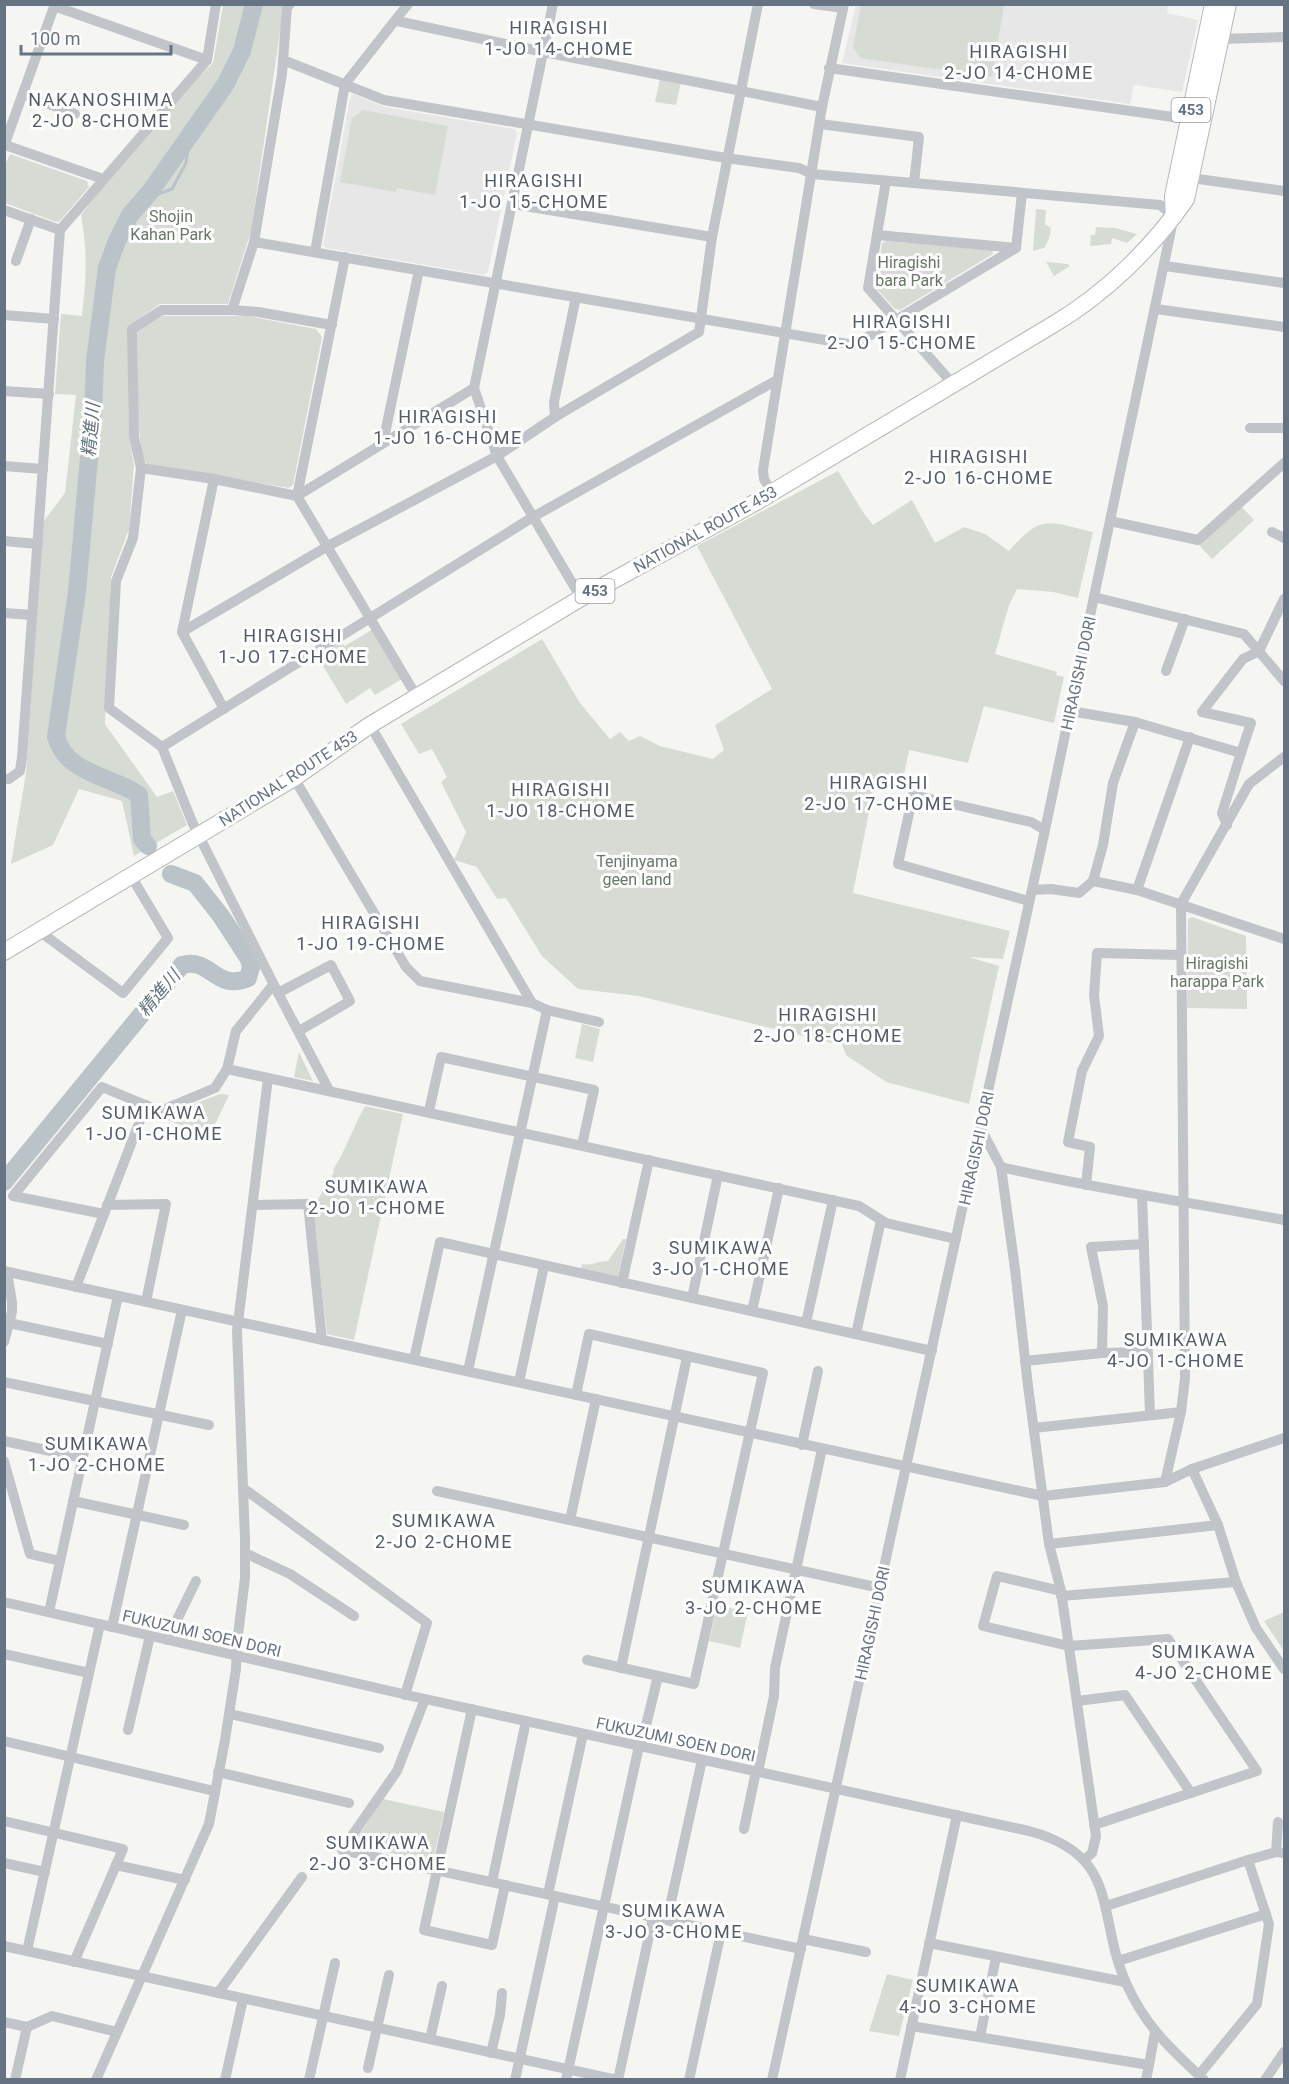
<svg xmlns="http://www.w3.org/2000/svg" width="1289" height="2084" font-family="Roboto,'Noto Sans JP',sans-serif">
<style>
.built{fill:#e6e7e6}
.green{fill:#d6dcd4}
.lines{fill:none;stroke-linecap:round;stroke-linejoin:round}
.stream{stroke:#b9c3c8;stroke-width:3}
.river{stroke:#b9c3c8;stroke-width:18}
.highway-casing{stroke:#b4b7ba;stroke-width:18}
.minor{stroke:#c1c4c8;stroke-width:10}
.highway{stroke:#fff;stroke-width:16}
.labels{text-anchor:middle;stroke-width:6;stroke-linejoin:round;paint-order:stroke}
.shield{fill:#fff;stroke:#949da8;stroke-width:1.5}
.shield-label{font-size:15px;font-weight:bold;fill:#667382}
.park-label{font-size:16px;fill:#677965;stroke:#fff}
.street-label{font-size:16px;fill:#667382;stroke:#fff}
.neighbourhood-label{font-size:18px;letter-spacing:1.5px;fill:#545d67;stroke:#fff}
.water-label{font-size:18px;font-style:italic;fill:#62747f;stroke:#fff}
</style>
<rect width="100%" height="100%" fill="#f5f6f2"/>
<g class="built">
<path d="M1168 4 1167 13 1198 20 1182 92 1134 85 1130 104 842 63 856 5Z"/>
<path d="M353 94 385 107 514 129 517 133 488 272 484 275 326 248 323 245 350 98Z"/>
</g>
<g class="green">
<path d="M223 5H286L283 12 251 231 228 304H160L128 326 129 437 134 465 129 529 111 577 105 724 157 797 173 791 187 825 134 856 122 801 79 789 53 845 11 864 26 773 43 522 65 493 76 395 55 394 61 314 82 316C86 279 88 253 81 215L124 158 180 95 213 63Z"/>
<path d="M861 5H1004L992 77 860 58 853 47Z"/>
<path d="M661 74 682 78 676 105 655 102Z"/>
<path d="M363 110 448 126 435 195 397 188 396 192 340 182 352 118Z"/>
<path d="M10 154 87 181 89 187 60 221 56 222 5 203V165Z"/>
<path d="M1036 209 1046 210 1045 224 1051 228 1049 239 1044 248 1033 251Z"/>
<path d="M1096 227 1115 228 1137 234 1127 243 1112 238 1111 244 1090 246 1091 235H1095Z"/>
<path d="M886 241 992 250 993 254 900 310 895 309 876 288 882 243Z"/>
<path d="M1046 262 1068 264 1070 266 1054 276Z"/>
<path d="M163 316H248L316 329 322 337 293 485 289 488 147 464C135 453 138 352 137 330Z"/>
<path d="M838 471 863 512 873 525 912 500 935 543 964 527 985 534 1009 551C1042 513 1048 522 1093 532L1078 598 1053 592 1017 589 1009 605 995 654 1057 672 1056 675 1064 677 1054 723 984 706 968 763 909 750 903 780 876 776 853 893 1010 931 1003 959 969 957 999 966 969 1104 886 1082 846 1055 838 1033 844 1008 832 1043 639 996 578 989 542 956 506 898 497 899 477 867 454 860 466 832 441 782 447 777 432 749 419 754 401 724 542 639 580 703 610 739 620 732 629 741 640 736 660 746 713 759 724 750 715 725 772 689 697 546Z"/>
<path d="M1241 506 1254 520 1212 559 1199 545Z"/>
<path d="M373 629 402 679 375 695 370 688 346 704 317 656 341 642 345 646Z"/>
<path d="M1192 917 1246 936 1247 1009 1187 1008 1188 919Z"/>
<path d="M582 1024 600 1029 593 1062 575 1058Z"/>
<path d="M299 1052 313 1081 294 1077Z"/>
<path d="M220 1094 229 1095 209 1137 160 1117Z"/>
<path d="M365 1106 403 1114 354 1340 327 1334 312 1200 317 1201 334 1172 333 1170C346 1150 353 1127 365 1106Z"/>
<path d="M623 1239H626L618 1278 581 1270 582 1264C592 1266 598 1261 608 1261Z"/>
<path d="M717 1605 748 1612 740 1648 709 1641Z"/>
<path d="M1284 1612V1651L1264 1621Z"/>
<path d="M383 1799 444 1812 434 1857 429 1861 357 1846 356 1840Z"/>
<path d="M887 1974 913 1980 899 2036 869 2031Z"/>
</g>
<g class="lines">
<path class="stream" d="M144 199 172 189 186 163 190 136"/>
<g class="river">
<path d="M148 846 142 839 139 795C112 776 65 774 56 736L77 592 93 413 95 361 107 268 117 241 130 215 150 192 225 85 242 51 254 4"/>
<path d="M4 1182 182 965C211 957 216 992 248 978L251 967 249 959 221 916 195 883 171 874"/>
</g>
<defs>
<g id="highway">
<path d="M1174 216 1173 196 1213 4"/>
<path d="M4 952 294 778 370 725 581 598 756 502 1054 324C1106 293 1152 248 1186 199L1228 4"/>
</g>
</defs>
<use href="#highway" class="highway-casing"/>
<g class="minor">
<path d="M290 4 287 7 282 74 254 242 232 310 258 312 332 325"/>
<path d="M553 4 474 388 497 456 581 598"/>
<path d="M814 4 843 8"/>
<path d="M54 6 207 60"/>
<path d="M397 21 544 52 822 107"/>
<path d="M1221 39 1284 37"/>
<path d="M283 60 384 100 726 158 799 168 812 174 1160 205 1174 216 1045 830 772 2080"/>
<path d="M829 68 1194 120"/>
<path d="M23 94 75 114"/>
<path d="M820 124 919 137 914 183"/>
<path d="M5 145 103 179"/>
<path d="M4 146 55 4"/>
<path d="M1191 178 1284 191"/>
<path d="M886 181 868 288 953 384"/>
<path d="M513 204 712 237"/>
<path d="M4 210 60 230"/>
<path d="M877 235 1016 248"/>
<path d="M254 242 854 345 1016 248 1022 193"/>
<path d="M315 252 345 84 408 4"/>
<path d="M345 257 297 496 417 697"/>
<path d="M16 261 31 219"/>
<path d="M1165 266 1284 283"/>
<path d="M1156 309 1284 327"/>
<path d="M4 315 54 319"/>
<path d="M4 391 49 394"/>
<path d="M555 417 554 402 576 297"/>
<path d="M1250 428H1284"/>
<path d="M383 443 419 270"/>
<path d="M4 466 43 469"/>
<path d="M141 468 134 437 132 329 162 310H232"/>
<path d="M214 479 182 632 224 709"/>
<path d="M772 493 764 479 763 470 822 107 844 4"/>
<path d="M1110 521 1198 540 1284 463"/>
<path d="M1272 532 1284 538"/>
<path d="M4 541 38 544"/>
<path d="M1094 597 1244 634 1284 681"/>
<path d="M4 613 32 615"/>
<path d="M182 632 328 546 497 456 555 417 699 332 712 237 758 4"/>
<path d="M1166 671 1185 619"/>
<path d="M1070 711 1135 722 1241 753 1222 813 1227 825"/>
<path d="M370 725 532 1003"/>
<path d="M162 747 533 517 777 380"/>
<path d="M1241 753 1251 723 1202 712 1243 659 1259 651 1284 599"/>
<path d="M294 778 406 967 420 981 532 1003 547 1010 599 1022"/>
<path d="M4 779H9L20 771 22 757 60 230 207 60 216 4"/>
<path d="M1093 881 1103 845 1113 783 1135 722"/>
<path d="M1032 890 1051 889 1079 893 1093 881 1137 890 1284 939"/>
<path d="M1137 890 1190 737"/>
<path d="M1029 901 898 864 913 795 1031 822 1045 830"/>
<path d="M39 931 123 993 168 938 131 876"/>
<path d="M278 993 331 965 350 1001 299 1031"/>
<path d="M227 1069 268 1078"/>
<path d="M329 1090 278 993 193 824 162 747 109 708 116 581 133 538 141 468 214 479 297 496 474 388"/>
<path d="M429 1111 441 1057 594 1090 582 1145"/>
<path d="M980 1127 1001 1167 1015 1269 1028 1386 1049 1544 1061 1591 1096 1836 1092 1853 1084 1860"/>
<path d="M1001 1167C1094 1189 1190 1202 1284 1220"/>
<path d="M1086 1185 1090 1147 1068 1142 1082 1071 1099 1036 1094 995 1097 953 1181 955"/>
<path d="M1142 1195 1150 1414"/>
<path d="M107 1205 166 1204 146 1302"/>
<path d="M253 1205 308 1204 322 1340"/>
<path d="M104 1214 13 1196 102 1087 160 1111 215 1088 227 1069 236 1031 273 985"/>
<path d="M4 1271 1043 1496 1165 1482 1192 1469 1284 1438"/>
<path d="M622 1283 649 1160"/>
<path d="M76 1287 146 1105"/>
<path d="M692 1298 718 1175"/>
<path d="M752 1311 779 1188"/>
<path d="M9 1323 108 1344"/>
<path d="M806 1323 833 1200"/>
<path d="M856 1334 881 1220"/>
<path d="M4 1342 12 1312V1302L7 1272"/>
<path d="M1102 1353 1103 1306 1091 1247 1144 1244"/>
<path d="M414 1359 440 1242 932 1351"/>
<path d="M1025 1361 1102 1353 1147 1352"/>
<path d="M468 1371 547 1010"/>
<path d="M4 1382 209 1425"/>
<path d="M519 1382 544 1266"/>
<path d="M576 1395 589 1334 763 1373 694 1684 587 1660"/>
<path d="M1034 1428 1181 1412"/>
<path d="M4 1441 83 1458"/>
<path d="M802 1445 818 1371"/>
<path d="M4 1461 30 1554 60 1561"/>
<path d="M1192 1469 1218 1525 1236 1582 1256 1628 1284 1669"/>
<path d="M1165 1482 1181 1412 1185 1378 1181 904 1249 784 1284 757"/>
<path d="M243 1488 427 1623 405 1695"/>
<path d="M437 1491 880 1588"/>
<path d="M73 1501 184 1525"/>
<path d="M570 1520 596 1399"/>
<path d="M1049 1544 1218 1525"/>
<path d="M245 1553 290 1574 354 1616"/>
<path d="M1061 1591 997 1576 983 1626 1069 1646 1168 1639 1257 1771 1094 1825"/>
<path d="M1061 1596 1236 1582"/>
<path d="M4 1602 416 1697 1029 1831C1123 1856 1095 1916 1127 1985 1146 2027 1171 2049 1204 2080"/>
<path d="M49 1612 118 1296"/>
<path d="M112 1627 182 1310"/>
<path d="M167 1640 196 1581"/>
<path d="M4 1654 89 1673"/>
<path d="M621 1668 687 1357"/>
<path d="M425 1699 397 1771 342 1850 801 1949"/>
<path d="M1077 1701 1125 1695 1191 1793"/>
<path d="M472 1709 424 1930 492 1945 505 1885"/>
<path d="M230 1714 379 1748"/>
<path d="M128 1730 150 1636"/>
<path d="M4 1741 214 1791"/>
<path d="M641 1746 658 1676"/>
<path d="M218 1772 349 1803"/>
<path d="M758 1772 774 1696 775 1668 822 1449"/>
<path d="M4 1821 123 1849 74 1962"/>
<path d="M744 1829 756 1771"/>
<path d="M1276 1852 1278 1822"/>
<path d="M4 1863 45 1872"/>
<path d="M116 1865 185 1880"/>
<path d="M492 1882 526 1721"/>
<path d="M548 1894 583 1734"/>
<path d="M1106 1906 1248 1860 1276 1852 1284 1853"/>
<path d="M667 1920 702 1760"/>
<path d="M803 1939 866 1952"/>
<path d="M929 1943 1125 1982"/>
<path d="M4 1946 617 2080"/>
<path d="M27 1951 100 1624"/>
<path d="M1118 1961 1266 1914"/>
<path d="M218 1993 302 1877"/>
<path d="M4 2022 27 2027 52 2016 117 2032"/>
<path d="M911 2026 1149 2065 1155 2032"/>
<path d="M980 2037 996 1957"/>
<path d="M430 2039 442 1986"/>
<path d="M491 2053 500 2015 502 1993"/>
<path d="M368 2068 389 1975"/>
<path d="M1199 2075 1257 2004 1269 1924 1248 1860"/>
<path d="M15 2080 27 2027"/>
<path d="M96 2080 209 1824 225 1740 236 1669 237 1643 245 1578V1539L237 1331 268 1078 859 1206 886 1223 956 1239"/>
<path d="M225 2080 243 1999"/>
<path d="M309 2080 335 1963"/>
<path d="M515 2080 555 1896"/>
<path d="M566 2080 639 1746"/>
<path d="M618 2080 653 1917"/>
<path d="M689 2080 721 1932"/>
<path d="M900 2080 957 1815"/>
<path d="M1146 2080 1149 2065"/>
<path d="M1265 2080 1284 2052"/>
</g>
<use href="#highway" class="highway"/>
</g>
<g class="labels">
<g class="shield">
<rect x="1171.5" y="98" width="39" height="24" rx="4.5"/>
<rect x="575.5" y="579" width="39" height="24" rx="4.5"/>
</g>
<g class="shield-label">
<text x="1191" y="115">453</text>
<text x="595" y="596">453</text>
</g>
<g class="park-label">
<text x="171" y="222">Shojin<tspan x="171" dy="18">Kahan Park</tspan></text>
<text x="909" y="268">Hiragishi<tspan x="909" dy="18">bara Park</tspan></text>
<text x="637" y="867">Tenjinyama<tspan x="637" dy="18">geen land</tspan></text>
<text x="1217" y="969">Hiragishi<tspan x="1217" dy="18">harappa Park</tspan></text>
</g>
<g class="street-label">
<text transform="translate(705 529) rotate(-29)" y="6">NATIONAL ROUTE 453</text>
<text transform="translate(1078 673) rotate(-78)" y="6">HIRAGISHI DORI</text>
<text transform="translate(288 778) rotate(-33)" y="6">NATIONAL ROUTE 453</text>
<text transform="translate(976 1148) rotate(-78)" y="6">HIRAGISHI DORI</text>
<text transform="translate(872 1623) rotate(-78)" y="6">HIRAGISHI DORI</text>
<text transform="translate(202 1633) rotate(13)" y="6">FUKUZUMI SOEN DORI</text>
<text transform="translate(676 1739) rotate(12)" y="6">FUKUZUMI SOEN DORI</text>
</g>
<g class="neighbourhood-label">
<text x="559" y="34">HIRAGISHI<tspan x="559" dy="21">1-JO 14-CHOME</tspan></text>
<text x="1019" y="58">HIRAGISHI<tspan x="1019" dy="21">2-JO 14-CHOME</tspan></text>
<text x="101" y="106">NAKANOSHIMA<tspan x="101" dy="21">2-JO 8-CHOME</tspan></text>
<text x="534" y="187">HIRAGISHI<tspan x="534" dy="21">1-JO 15-CHOME</tspan></text>
<text x="902" y="328">HIRAGISHI<tspan x="902" dy="21">2-JO 15-CHOME</tspan></text>
<text x="448" y="423">HIRAGISHI<tspan x="448" dy="21">1-JO 16-CHOME</tspan></text>
<text x="979" y="463">HIRAGISHI<tspan x="979" dy="21">2-JO 16-CHOME</tspan></text>
<text x="293" y="642">HIRAGISHI<tspan x="293" dy="21">1-JO 17-CHOME</tspan></text>
<text x="879" y="789">HIRAGISHI<tspan x="879" dy="21">2-JO 17-CHOME</tspan></text>
<text x="561" y="796">HIRAGISHI<tspan x="561" dy="21">1-JO 18-CHOME</tspan></text>
<text x="371" y="929">HIRAGISHI<tspan x="371" dy="21">1-JO 19-CHOME</tspan></text>
<text x="828" y="1021">HIRAGISHI<tspan x="828" dy="21">2-JO 18-CHOME</tspan></text>
<text x="154" y="1119">SUMIKAWA<tspan x="154" dy="21">1-JO 1-CHOME</tspan></text>
<text x="377" y="1193">SUMIKAWA<tspan x="377" dy="21">2-JO 1-CHOME</tspan></text>
<text x="721" y="1254">SUMIKAWA<tspan x="721" dy="21">3-JO 1-CHOME</tspan></text>
<text x="1176" y="1346">SUMIKAWA<tspan x="1176" dy="21">4-JO 1-CHOME</tspan></text>
<text x="97" y="1450">SUMIKAWA<tspan x="97" dy="21">1-JO 2-CHOME</tspan></text>
<text x="444" y="1527">SUMIKAWA<tspan x="444" dy="21">2-JO 2-CHOME</tspan></text>
<text x="754" y="1593">SUMIKAWA<tspan x="754" dy="21">3-JO 2-CHOME</tspan></text>
<text x="1204" y="1658">SUMIKAWA<tspan x="1204" dy="21">4-JO 2-CHOME</tspan></text>
<text x="378" y="1849">SUMIKAWA<tspan x="378" dy="21">2-JO 3-CHOME</tspan></text>
<text x="674" y="1917">SUMIKAWA<tspan x="674" dy="21">3-JO 3-CHOME</tspan></text>
<text x="968" y="1992">SUMIKAWA<tspan x="968" dy="21">4-JO 3-CHOME</tspan></text>
</g>
<g class="water-label">
<text transform="translate(91 430) rotate(-85)" y="6">精進川</text>
<text transform="translate(159 993) rotate(-50)" y="6">精進川</text>
</g>
</g>
<rect width="1289" height="2084" fill="none" stroke="#667382" stroke-width="12"/>
<path d="M21 45v9h150v-9" fill="none" stroke="#667382" stroke-width="3"/>
<text x="30" y="45" font-size="18" fill="#667382" stroke="#ffffff" stroke-width="4.5" paint-order="stroke">100 m</text>
</svg>
